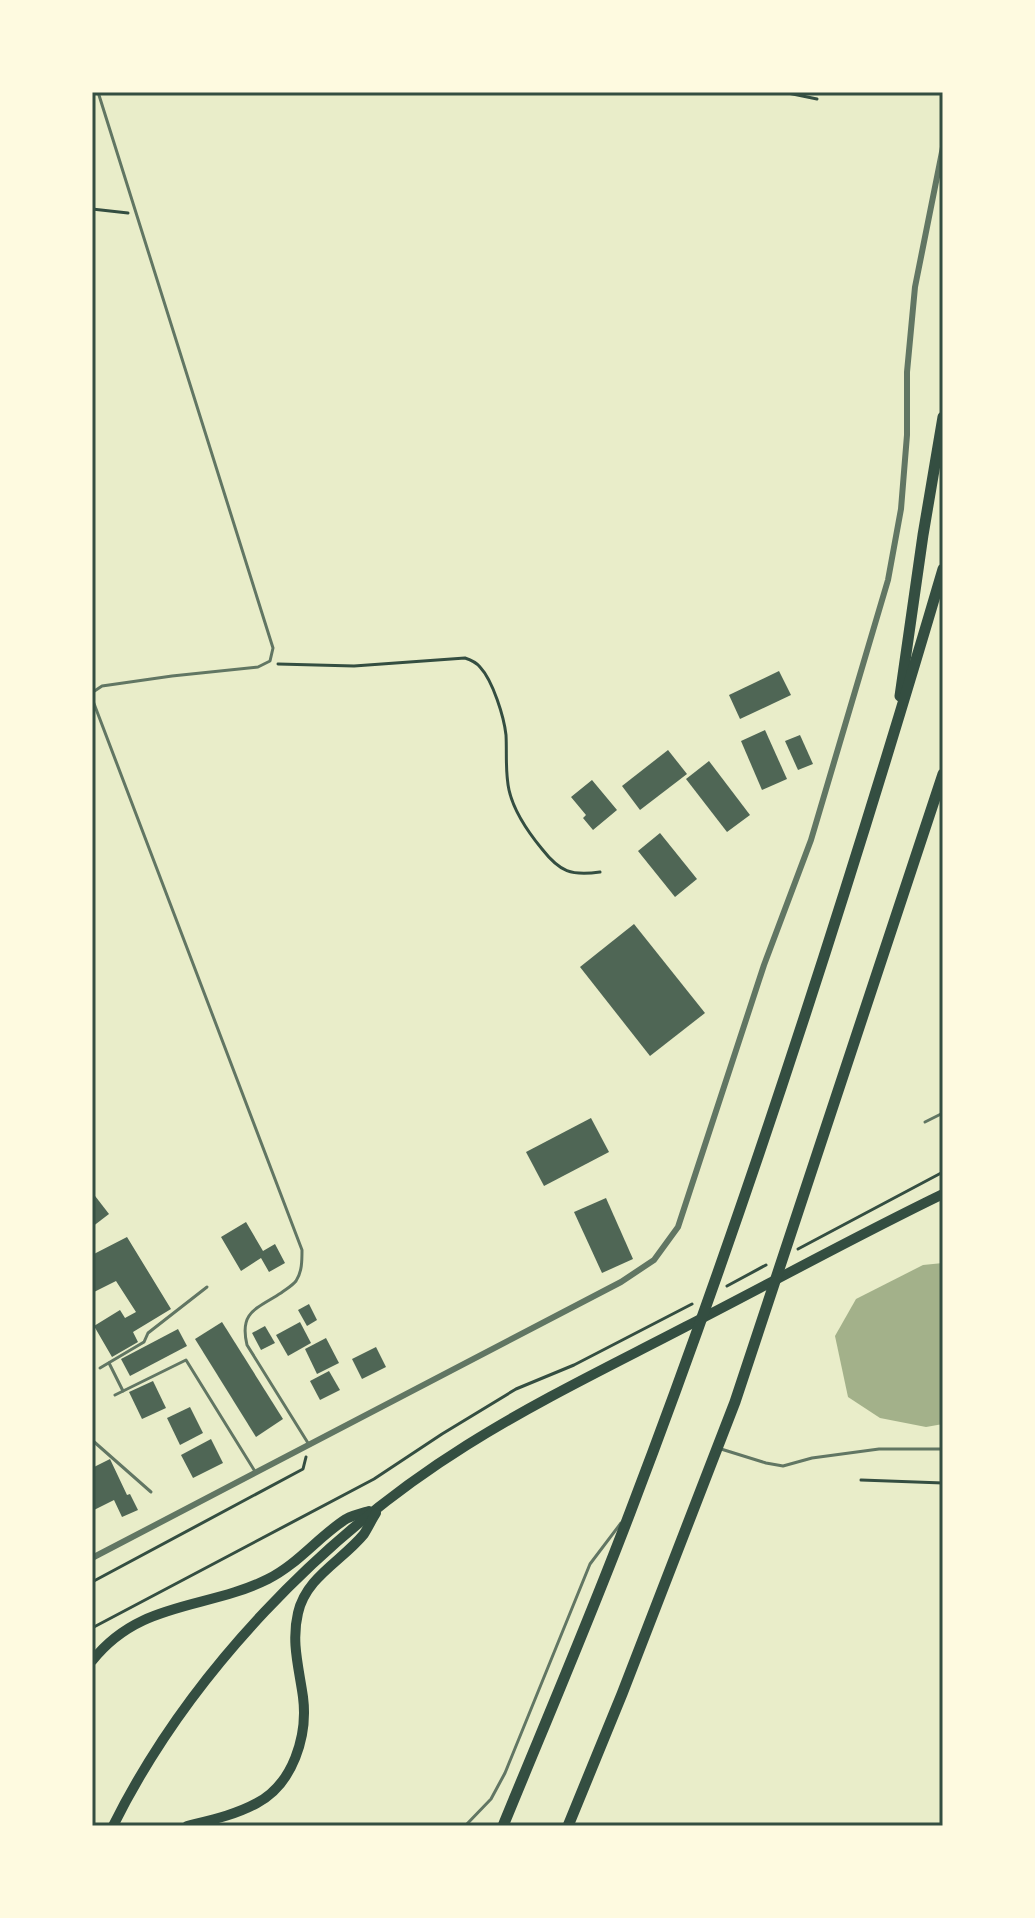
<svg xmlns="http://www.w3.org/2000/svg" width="1035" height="1918" font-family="'Nunito Sans',sans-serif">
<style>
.water{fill:#a3b18a}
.building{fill:#4f6655}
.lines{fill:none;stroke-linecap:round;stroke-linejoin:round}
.path{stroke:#344e41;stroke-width:3}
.service{stroke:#617663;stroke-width:3}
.minor{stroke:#617663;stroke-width:6}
.primary{stroke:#344e41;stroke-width:10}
.motorway{stroke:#344e41;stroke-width:11}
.neatline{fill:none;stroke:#344e41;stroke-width:3}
</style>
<rect width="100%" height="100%" fill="#e9edc9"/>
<path class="water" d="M943 1263V1424L926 1427 880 1418 848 1397 835 1336 856 1299 923 1265Z"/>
<g class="building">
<path d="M779 671 791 695 740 719 729 695Z"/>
<path d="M765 730 787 779 762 790 741 741Z"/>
<path d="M800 735 813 764 798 770 785 741Z"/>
<path d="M668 750 687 774 640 810 622 786Z"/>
<path d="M709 761 750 815 727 832 686 779Z"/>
<path d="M592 780 617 810 593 830 583 818 586 815 571 797Z"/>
<path d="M660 833 697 879 675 897 638 851Z"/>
<path d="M634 924 705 1013 650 1056 580 967Z"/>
<path d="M591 1118 609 1152 544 1186 526 1152Z"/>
<path d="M92 1192 109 1214 92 1227Z"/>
<path d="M606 1198 633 1259 602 1273 574 1212Z"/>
<path d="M246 1222 263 1251 275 1244 285 1263 269 1272 261 1258 241 1271 221 1237Z"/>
<path d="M127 1237 171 1309 133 1332 138 1342 112 1357 94 1326 120 1310 125 1318 136 1312 116 1281 92 1293V1255Z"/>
<path d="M309 1304 317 1320 307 1326 298 1310Z"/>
<path d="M222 1322 283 1419 256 1437 195 1339Z"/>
<path d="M300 1322 311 1343 288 1356 276 1335Z"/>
<path d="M265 1326 275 1343 261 1350 252 1333Z"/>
<path d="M178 1329 187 1346 130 1376 121 1359Z"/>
<path d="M326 1338 339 1363 317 1374 305 1349Z"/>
<path d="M376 1347 386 1367 362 1379 352 1359Z"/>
<path d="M329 1371 340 1390 320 1400 310 1381Z"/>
<path d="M153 1381 166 1408 142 1419 129 1392Z"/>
<path d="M190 1407 203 1433 180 1445 167 1418Z"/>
<path d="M211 1439 223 1463 193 1478 181 1455Z"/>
<path d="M110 1459 127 1495 130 1494 138 1510 122 1517 114 1500 92 1511V1468Z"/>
</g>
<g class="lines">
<g class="path">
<path d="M783 92 817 99"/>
<path d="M92 209 128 213"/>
<path d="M278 664 354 666 465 658C471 660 476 662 480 667 493 681 504 717 506 735 507 754 505 772 509 790 514 812 528 832 542 849 560 872 571 876 600 872"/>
<path d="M798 1249 943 1172"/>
<path d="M727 1286 766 1265"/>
<path d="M861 1480 943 1483"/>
<path d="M92 1582 303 1469 306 1457"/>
<path d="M92 1628 374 1479 442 1434 516 1389 574 1365 692 1304"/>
</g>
<g class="service">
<path d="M98 92 273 648 270 661 258 667 172 676 102 686 93 692V701L302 1250C302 1261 302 1272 296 1281 292 1286 286 1289 281 1293 256 1309 239 1312 247 1345L308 1443"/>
<path d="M925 1122 943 1113"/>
<path d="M109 1363 123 1391"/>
<path d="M100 1368 144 1342 148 1333 207 1287"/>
<path d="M115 1395 186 1360 256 1473"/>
<path d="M92 1440 151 1492"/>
<path d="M721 1449 766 1463 783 1466 812 1458 879 1449H943"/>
<path d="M465 1826 491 1799 505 1773 590 1564 621 1523"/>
</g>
<path class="minor" d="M92 1558 621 1282 654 1260 678 1227 764 965 811 840 888 580 901 509 907 435V372L915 287 943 147"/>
<g class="primary">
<path d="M92 1661C140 1600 206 1610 268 1579 298 1564 318 1537 346 1519 353 1515 362 1513 369 1511"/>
<path d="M113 1826C189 1673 323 1535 467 1445 537 1401 612 1365 685 1327 771 1283 856 1236 943 1194"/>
<path d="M187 1826C211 1820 235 1815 257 1803 293 1784 308 1736 303 1697 299 1668 291 1642 298 1613 306 1577 342 1561 364 1534 368 1528 372 1519 376 1513"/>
</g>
<g class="motorway">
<path d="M900 696 923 535 943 417"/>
<path d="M503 1826C546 1721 591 1616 631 1510 749 1201 850 885 943 569"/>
<path d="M568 1826 622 1694 735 1402 943 774"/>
</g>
</g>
<rect width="1035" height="1918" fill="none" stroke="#fefae0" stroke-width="188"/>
<rect x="94" y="94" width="847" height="1730" class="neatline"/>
</svg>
